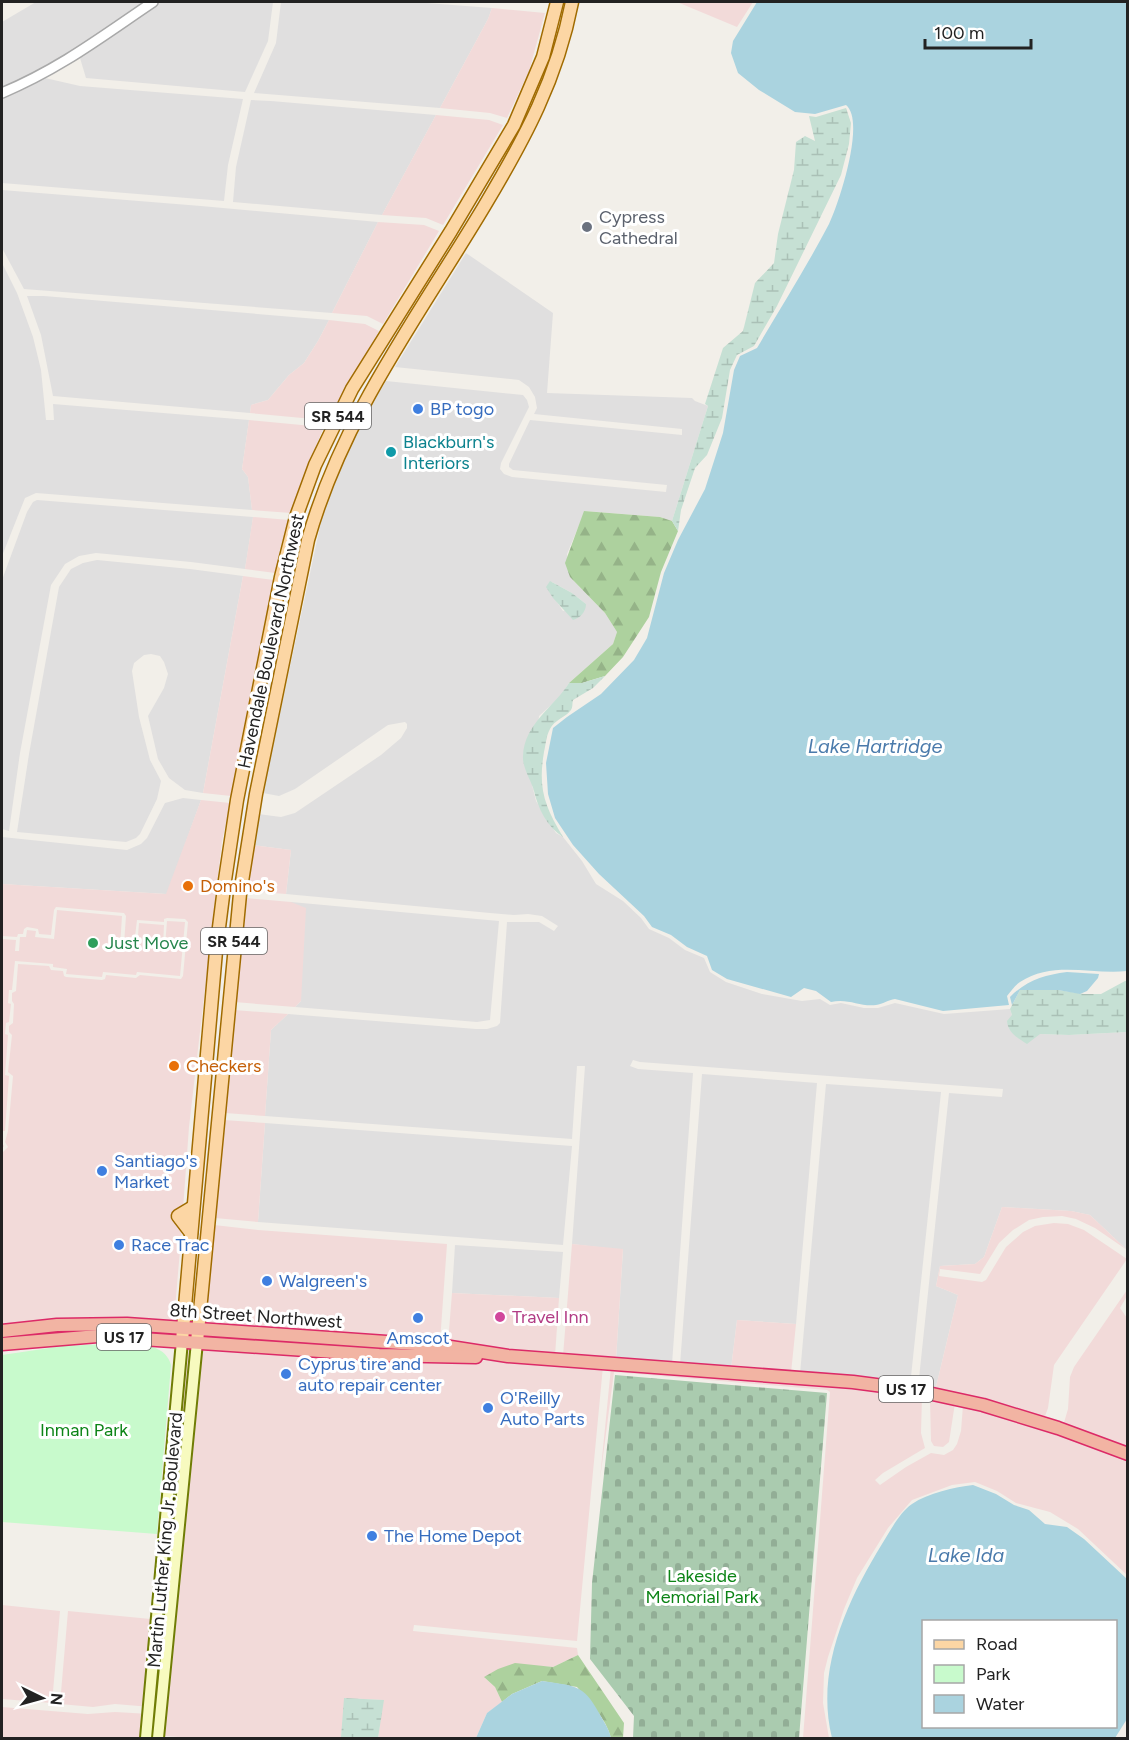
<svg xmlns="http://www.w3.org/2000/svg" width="1129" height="1740" font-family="Figtree,sans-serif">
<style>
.residential{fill:#e0dfdf;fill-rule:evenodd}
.commercial{fill:#f2dad9}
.forest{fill:url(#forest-firs)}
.wetland{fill:url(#wetland-marsh)}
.cemetery{fill:url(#cemetery-stones)}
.park{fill:#c8facc}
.water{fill:#aad3df;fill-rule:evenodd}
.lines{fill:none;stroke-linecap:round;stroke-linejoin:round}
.tertiary-casing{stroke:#a9a9a9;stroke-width:12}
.secondary-casing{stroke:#707d05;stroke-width:14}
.primary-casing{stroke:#a06b00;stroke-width:15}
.trunk-casing{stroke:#dc2a67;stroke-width:15}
.tertiary{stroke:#fff;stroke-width:9}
.secondary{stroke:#f7fabf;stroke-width:10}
.primary{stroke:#fcd6a4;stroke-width:12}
.trunk{stroke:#f2b4a3;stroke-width:12}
.worship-dot{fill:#6b7280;stroke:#fff;stroke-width:2}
.shop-dot{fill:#3f7fe0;stroke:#fff;stroke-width:2}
.culture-dot{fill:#0f9aa8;stroke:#fff;stroke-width:2}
.food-dot{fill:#e8710a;stroke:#fff;stroke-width:2}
.leisure-dot{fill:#2e9e5b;stroke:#fff;stroke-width:2}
.hotel-dot{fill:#d1479c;stroke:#fff;stroke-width:2}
.labels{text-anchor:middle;stroke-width:6;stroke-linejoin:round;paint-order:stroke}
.shield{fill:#fff;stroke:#646464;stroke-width:1.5}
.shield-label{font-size:16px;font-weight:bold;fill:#222}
.worship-label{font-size:18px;fill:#5b616d;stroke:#fff;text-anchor:start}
.shop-label{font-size:18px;fill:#366cbe;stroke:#fff;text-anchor:start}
.culture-label{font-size:18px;fill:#0d838f;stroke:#fff;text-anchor:start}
.street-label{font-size:18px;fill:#222;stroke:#fff}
.food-label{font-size:18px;fill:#c56008;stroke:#fff;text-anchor:start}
.leisure-label{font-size:18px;fill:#27864d;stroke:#fff;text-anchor:start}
.hotel-label{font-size:18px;fill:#b23c85;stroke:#fff;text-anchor:start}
.park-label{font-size:18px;fill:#0c8416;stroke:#fff}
.water-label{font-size:20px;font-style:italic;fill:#4a7aab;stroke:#fff}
</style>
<defs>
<pattern id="forest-firs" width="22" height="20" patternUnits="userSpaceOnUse" patternTransform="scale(1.5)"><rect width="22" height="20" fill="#add19e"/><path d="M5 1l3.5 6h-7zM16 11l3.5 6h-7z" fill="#95b388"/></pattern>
<pattern id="wetland-marsh" width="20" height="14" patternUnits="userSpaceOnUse" patternTransform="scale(1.5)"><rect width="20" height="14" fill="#c6e0d4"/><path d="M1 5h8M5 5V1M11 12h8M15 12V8" fill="none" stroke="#aac0b6"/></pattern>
<pattern id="cemetery-stones" width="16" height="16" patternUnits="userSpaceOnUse" patternTransform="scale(1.5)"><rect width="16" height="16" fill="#aacbaf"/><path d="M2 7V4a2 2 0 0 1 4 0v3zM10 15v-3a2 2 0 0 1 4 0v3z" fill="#92ae96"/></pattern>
</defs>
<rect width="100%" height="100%" fill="#f2efe9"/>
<g class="residential">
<path d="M36 2H146L132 13 40 72 2 89V22Z"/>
<path d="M160 2H273L268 41 245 92 86 78 80 58Z"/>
<path d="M281 2H414L492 8 488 19 440 108 254 93 276 43Z"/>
<path d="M45 78 80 86 243 99 228 165 224 201 2 183V97Z"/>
<path d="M251 100 271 101 436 115 382 215 233 202 236 167Z"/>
<path d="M2 190 201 206 378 222 332 313 24 289 2 248Z"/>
<path d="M466 253 553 313 547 393 692 398 695 401 708 406 672 521 660 517 585 511 567 554 570 577 605 613 617 632 613 644 569 683 561 696 539 716 532 785 536 801 556 833 563 837 582 861 596 884 623 901 641 918 649 929 669 938 685 950 704 958 710 972 726 982 762 994 802 1001 820 999 830 1005 841 1003 864 1008H878L895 1003 944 1014 1010 1009 1012 1015 1040 1034 1069 1035 1127 1032V1250L1090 1215 1071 1211 1002 1207 984 1257 975 1264 940 1266 936 1286 958 1295 935 1391 918 1388 949 1093 1002 1097 1003 1089 640 1062 633 1060 630 1066 638 1069 693 1073 672 1364 616 1360 623 1250 572 1244 585 1066H577L572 1139 265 1116 271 1030 288 1014 476 1029H487L497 1026 500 1023 507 922H539L554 931 558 926 542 916 528 914 514 915 490 913 286 894 291 850 252 845 258 814 281 817 295 813 381 755 401 738 407 728V724L405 722 388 725 295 789 279 796 263 793 321 522 338 468 362 419 386 381 523 395 527 400 529 407 501 463 500 469 504 474 512 477 666 492 667 485 513 470 509 467V464L530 420 682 435V429L534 414 537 408 535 397 529 387 519 380 395 367ZM552 582 572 593 586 604 563 611 547 587Z"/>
<path d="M2 263 17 293 33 337 41 370 46 420H54L53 404 249 420 242 469 248 477 252 510 36 493 25 498 2 556Z"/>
<path d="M27 296H44L329 320 318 341 304 363 289 375 268 400 251 405 250 413 53 396 41 335Z"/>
<path d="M37 500 253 517 251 531 245 569 191 562 96 553 79 556 65 564 51 585 20 753 9 831 2 829V580L27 512 33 502Z"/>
<path d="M97 560 190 569 243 576 203 793 185 790 169 778 158 759 148 716 164 688 168 674 164 662 160 656 151 654 144 655 134 663 132 671 139 717 150 760 161 781 157 799 140 834 136 838 126 842 17 832 29 754 59 587 71 569 83 563Z"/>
<path d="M183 798 201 800 167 894 2 884V837L127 850 141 844 147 838 165 803Z"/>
<path d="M291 902 499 921 490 1020 477 1022 295 1007 301 1001Z"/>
<path d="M702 1074 817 1083 796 1324 737 1320 731 1369 680 1365Z"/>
<path d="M826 1084 941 1092 910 1386 800 1374Z"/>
<path d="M265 1123 572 1146 563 1245 258 1222Z"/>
<path d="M455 1245 563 1252 559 1298 452 1293Z"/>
</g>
<g class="commercial">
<path d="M677 2H753L737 27Z"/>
<path d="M492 8 545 13 529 71 507 118 490 113 440 108 488 19Z"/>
<path d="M436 115 489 120 503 125 443 225 426 218 382 215Z"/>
<path d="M378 222 424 225 439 231 383 324 367 316 332 313Z"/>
<path d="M329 320 365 324 379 331 326 423 313 419 250 413 251 405 268 400 289 375 304 363 318 341Z"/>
<path d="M249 420 312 426 323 429 306 470 291 513 252 510 248 477 242 469Z"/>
<path d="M253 517 289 520 280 549 275 573 245 569Z"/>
<path d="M243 576 274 580 231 796 203 793Z"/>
<path d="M201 800 230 803 222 841 189 1127 183 1209 172 1215 182 1227 175 1308 180 1309 179 1324 2 1327V1153L8 1147 5 1142 8 1131 13 1076 8 1072 12 1035 9 1032V1026L13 1023 14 1004 12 1001V993L16 991 18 964 49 966 51 970 63 971 64 976 66 977 102 980 105 979 106 975 136 978 140 975 181 979 183 976 188 922 185 919 167 918 164 919V922L137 920 134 945 124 944 126 916 124 913 56 907 54 910 51 935 39 934 38 929 27 927 24 929 23 934H18L17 937 2 936V884L166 894Z"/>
<path d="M252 845 291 850 286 894 247 891Z"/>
<path d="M246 898 291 902 306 908 301 1001 295 1007 234 1002Z"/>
<path d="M57 910 122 916 120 947 137 948 139 923 164 925 163 946H165L167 921 185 922 180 976 137 972 136 975 103 972 102 977 66 974 67 969 53 967V964L15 961 12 990H9L8 1003 11 1004 9 1022 6 1023 5 1034 8 1035 5 1075 9 1076 5 1131H3L2 1143 4 1146 2 1149V939L16 940 15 951H19L20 937H26L27 930 36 931 35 937 54 939Z"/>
<path d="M234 1010 288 1014 271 1030 265 1116 225 1113Z"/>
<path d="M224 1120 265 1123 258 1222 215 1218Z"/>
<path d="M1002 1207 1071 1211 1090 1215 1127 1250 1095 1228 1076 1219 1062 1216 1043 1217 1029 1220 1013 1230 999 1243 980 1274 940 1269 939 1276 982 1282 986 1280 1006 1247 1023 1232 1035 1226 1054 1223 1068 1224 1084 1230 1127 1259 1054 1365 1048 1408 1044 1419 935 1391 958 1295 936 1286 940 1266 975 1264 984 1257Z"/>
<path d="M214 1225 258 1230 447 1244 440 1342 203 1326Z"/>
<path d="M572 1244 623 1249 616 1360 563 1356Z"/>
<path d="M1127 1290V1296L1120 1308 1127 1318V1450L1063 1426 1068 1409 1070 1377 1074 1367Z"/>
<path d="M452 1293 559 1298 555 1356 448 1343Z"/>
<path d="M737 1320 796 1324 791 1373 731 1369Z"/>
<path d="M186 1345H192L168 1590 166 1586Z"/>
<path d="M200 1346 446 1363 507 1359 603 1366 577 1641 414 1625 413 1631 577 1648 578 1655 553 1667 540 1666 485 1678 495 1687 502 1702 487 1713 476 1738H378L383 1700 345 1698 341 1737 352 1738H195L163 1736Z"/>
<path d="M611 1367 852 1385 922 1396 921 1433 925 1448 883 1473 875 1480 880 1485 906 1467 931 1453 944 1455 953 1450 957 1444 961 1431 963 1405 1001 1414 1127 1458V1575L1078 1529 1050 1512 1016 1503 997 1491 975 1482 952 1485 912 1500 888 1528 857 1578 844 1609 828 1657 824 1673 823 1703 829 1738H803L830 1392 827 1390 614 1372 600 1479Z"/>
<path d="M930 1398 955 1403 949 1442 943 1447 934 1446 931 1441Z"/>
<path d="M2 1605 60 1611 52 1703 2 1699Z"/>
<path d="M68 1611 161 1620 151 1707 115 1704 93 1707 60 1704Z"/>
<path d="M2 1707 88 1714 115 1712 150 1714 147 1738H2Z"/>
</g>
<g class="forest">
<path d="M584 511 660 517 672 521 678 531 661 572 649 617 623 657 605 676 582 683H569L613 644 617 632 605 613 570 577 565 563Z"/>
<path d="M578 1655 624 1723 623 1738H611C606 1718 590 1703 577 1687L542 1681 512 1694 502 1702 495 1687 484 1677 498 1669 515 1663 553 1667Z"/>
</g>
<g class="wetland">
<path d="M846 108 851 123 849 144 841 175 777 306 754 346 737 355 730 370 722 418 707 455 695 468 681 510 678 531 672 521 708 406 705 404 723 348 743 331 755 283 774 263 778 234 794 170 796 142 805 136 815 141 809 116 816 117Z"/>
<path d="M550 581 572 593 586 604C586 612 580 618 573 620L553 598 546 587Z"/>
<path d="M605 676 593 688 573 700C572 704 573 707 571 710 566 717 554 720 550 729 546 736 546 744 544 752 538 788 544 805 563 837 547 827 538 808 534 791 531 780 522 767 523 756 524 724 554 707 569 683H582Z"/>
<path d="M1125 981H1127V1032L1069 1035 1040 1034 1027 1044C1018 1038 1008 1033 1007 1021L1012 1015 1010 1009 1020 990H1058L1084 994H1101Z"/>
<path d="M344 1698 384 1700 378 1738 341 1737Z"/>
</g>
<path class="cemetery" d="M615 1375 827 1393 799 1738H633L634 1716 590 1659 592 1583Z"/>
<path class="park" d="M106 1344C127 1345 164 1339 171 1365L157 1534 2 1522V1355L63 1346Z"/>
<g class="water">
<path d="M757 2H1127V971C1092 975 1053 960 1020 982 1015 985 1011 991 1007 996L1009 1005 943 1011 895 999C888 1000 883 1004 876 1005 860 1007 848 998 831 1002L816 991 804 988 791 997 727 979 712 970 707 956 687 947 671 935 652 927 644 916 599 874 573 845 555 818 548 794 546 763 553 728 567 717 601 694 634 660 647 638 664 573 678 540 705 489 723 433 734 370 740 356 757 348C781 307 807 266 829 224 839 203 866 121 846 105L815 114 795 112 759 90 738 73 731 53 733 41Z"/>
<path d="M1067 972 1099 974 1098 978 1087 991 1080 994 1058 990H1020L1012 1005 1010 997C1027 980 1044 975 1067 972Z"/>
<path d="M973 1485 996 1494 1014 1505 1029 1510 1045 1524 1067 1527 1084 1539 1127 1579V1719L1115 1738H832C815 1670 847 1601 882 1544 891 1530 899 1513 912 1504 928 1493 955 1487 973 1485ZM924 1622H1116V1726H924Z"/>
<path d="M542 1681C573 1686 583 1683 599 1713 604 1722 609 1729 611 1738H476L487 1713 512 1694Z"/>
</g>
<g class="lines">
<defs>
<path id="tertiary" d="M2 93C61 68 101 37 153 2"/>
<g id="secondary">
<path d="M146 1738 182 1341"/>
<path d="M158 1738 197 1342"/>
</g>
<g id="primary">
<path d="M191 1233 178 1216 193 1207"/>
<path d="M182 1341 216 951 225 880 237 800 281 577 296 517 315 465 352 389 451 231 514 125 543 57 557 2"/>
<path d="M197 1342 240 894 256 794 308 540C343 415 420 314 485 205 525 138 557 79 572 2"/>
</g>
<g id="trunk">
<path d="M2 1331 57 1325 127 1324 444 1346 508 1356 853 1382 914 1390 983 1405 1058 1428 1128 1454"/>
<path d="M2 1344 98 1336 379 1355 476 1357"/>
</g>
</defs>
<use href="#tertiary" class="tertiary-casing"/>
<use href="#secondary" class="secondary-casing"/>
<use href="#primary" class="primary-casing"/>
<use href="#trunk" class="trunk-casing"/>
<use href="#tertiary" class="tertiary"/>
<use href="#secondary" class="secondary"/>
<use href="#primary" class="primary"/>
<use href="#trunk" class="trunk"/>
</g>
<circle class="worship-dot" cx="587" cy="227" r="6"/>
<g class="shop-dot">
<circle cx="418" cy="409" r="6"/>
<circle cx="102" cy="1171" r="6"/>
<circle cx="119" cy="1245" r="6"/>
<circle cx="267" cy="1281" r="6"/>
<circle cx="418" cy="1318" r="6"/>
<circle cx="286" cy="1374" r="6"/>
<circle cx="488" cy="1408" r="6"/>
<circle cx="372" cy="1536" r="6"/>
</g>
<circle class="culture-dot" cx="391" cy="452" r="6"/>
<g class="food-dot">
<circle cx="188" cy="886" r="6"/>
<circle cx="174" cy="1066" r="6"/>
</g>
<circle class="leisure-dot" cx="93" cy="943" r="6"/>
<circle class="hotel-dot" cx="500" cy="1317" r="6"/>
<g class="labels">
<g class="shield">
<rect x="305" y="403" width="66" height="26" rx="4.5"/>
<rect x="201" y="928" width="66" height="26" rx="4.5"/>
<rect x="97" y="1324" width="54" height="26" rx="4.5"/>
<rect x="879" y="1376" width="54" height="26" rx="4.5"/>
</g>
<g class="shield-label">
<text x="338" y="422">SR 544</text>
<text x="234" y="947">SR 544</text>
<text x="124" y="1343">US 17</text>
<text x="906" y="1395">US 17</text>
</g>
<g class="worship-label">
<text x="599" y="223">Cypress<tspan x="599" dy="21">Cathedral</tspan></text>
</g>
<g class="shop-label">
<text x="430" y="415">BP togo</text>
<text x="114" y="1167">Santiago's<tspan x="114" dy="21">Market</tspan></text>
<text x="131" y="1251">Race Trac</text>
<text x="279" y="1287">Walgreen's</text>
<text x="418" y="1344" text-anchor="middle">Amscot</text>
<text x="298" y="1370">Cyprus tire and<tspan x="298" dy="21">auto repair center</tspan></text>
<text x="500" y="1404">O'Reilly<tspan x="500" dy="21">Auto Parts</tspan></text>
<text x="384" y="1542">The Home Depot</text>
</g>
<g class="culture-label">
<text x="403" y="448">Blackburn's<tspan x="403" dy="21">Interiors</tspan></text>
</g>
<g class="street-label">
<text transform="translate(271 641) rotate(-78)" y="6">Havendale Boulevard Northwest</text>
<text transform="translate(256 1316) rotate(4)" y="6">8th Street Northwest</text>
<text transform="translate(165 1540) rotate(-85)" y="6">Martin Luther King Jr. Boulevard</text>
</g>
<g class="food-label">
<text x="200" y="892">Domino's</text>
<text x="186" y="1072">Checkers</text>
</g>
<g class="leisure-label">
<text x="105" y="949">Just Move</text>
</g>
<g class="hotel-label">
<text x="512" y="1323">Travel Inn</text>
</g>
<g class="park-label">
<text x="84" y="1436">Inman Park</text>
<text x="702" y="1582">Lakeside<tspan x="702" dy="21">Memorial Park</tspan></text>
</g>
<g class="water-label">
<text x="875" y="753">Lake Hartridge</text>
<text x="966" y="1562">Lake Ida</text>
</g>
</g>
<rect width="1129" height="1740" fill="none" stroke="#222222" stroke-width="6"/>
<rect x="922" y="1620" width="195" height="108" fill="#ffffff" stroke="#a7a7a7" stroke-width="1.5"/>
<rect x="934" y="1640" width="30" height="9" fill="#fcd6a4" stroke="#a7a7a7" stroke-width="1.5"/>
<text x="976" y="1650" font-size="18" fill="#222222">Road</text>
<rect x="934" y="1665" width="30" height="18" fill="#c8facc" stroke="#a7a7a7" stroke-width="1.5"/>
<text x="976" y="1680" font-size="18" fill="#222222">Park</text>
<rect x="934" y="1695" width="30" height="18" fill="#aad3df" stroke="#a7a7a7" stroke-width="1.5"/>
<text x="976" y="1710" font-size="18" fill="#222222">Water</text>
<g transform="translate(42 1698) rotate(95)" stroke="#ffffff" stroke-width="4.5" paint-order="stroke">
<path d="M0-4.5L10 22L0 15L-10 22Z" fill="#222222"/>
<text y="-9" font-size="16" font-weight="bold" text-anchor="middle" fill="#222222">N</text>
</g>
<path d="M925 39v9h106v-9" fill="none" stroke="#222222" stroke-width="3"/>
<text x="934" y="39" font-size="18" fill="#222222" stroke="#ffffff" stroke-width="4.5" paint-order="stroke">100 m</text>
</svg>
